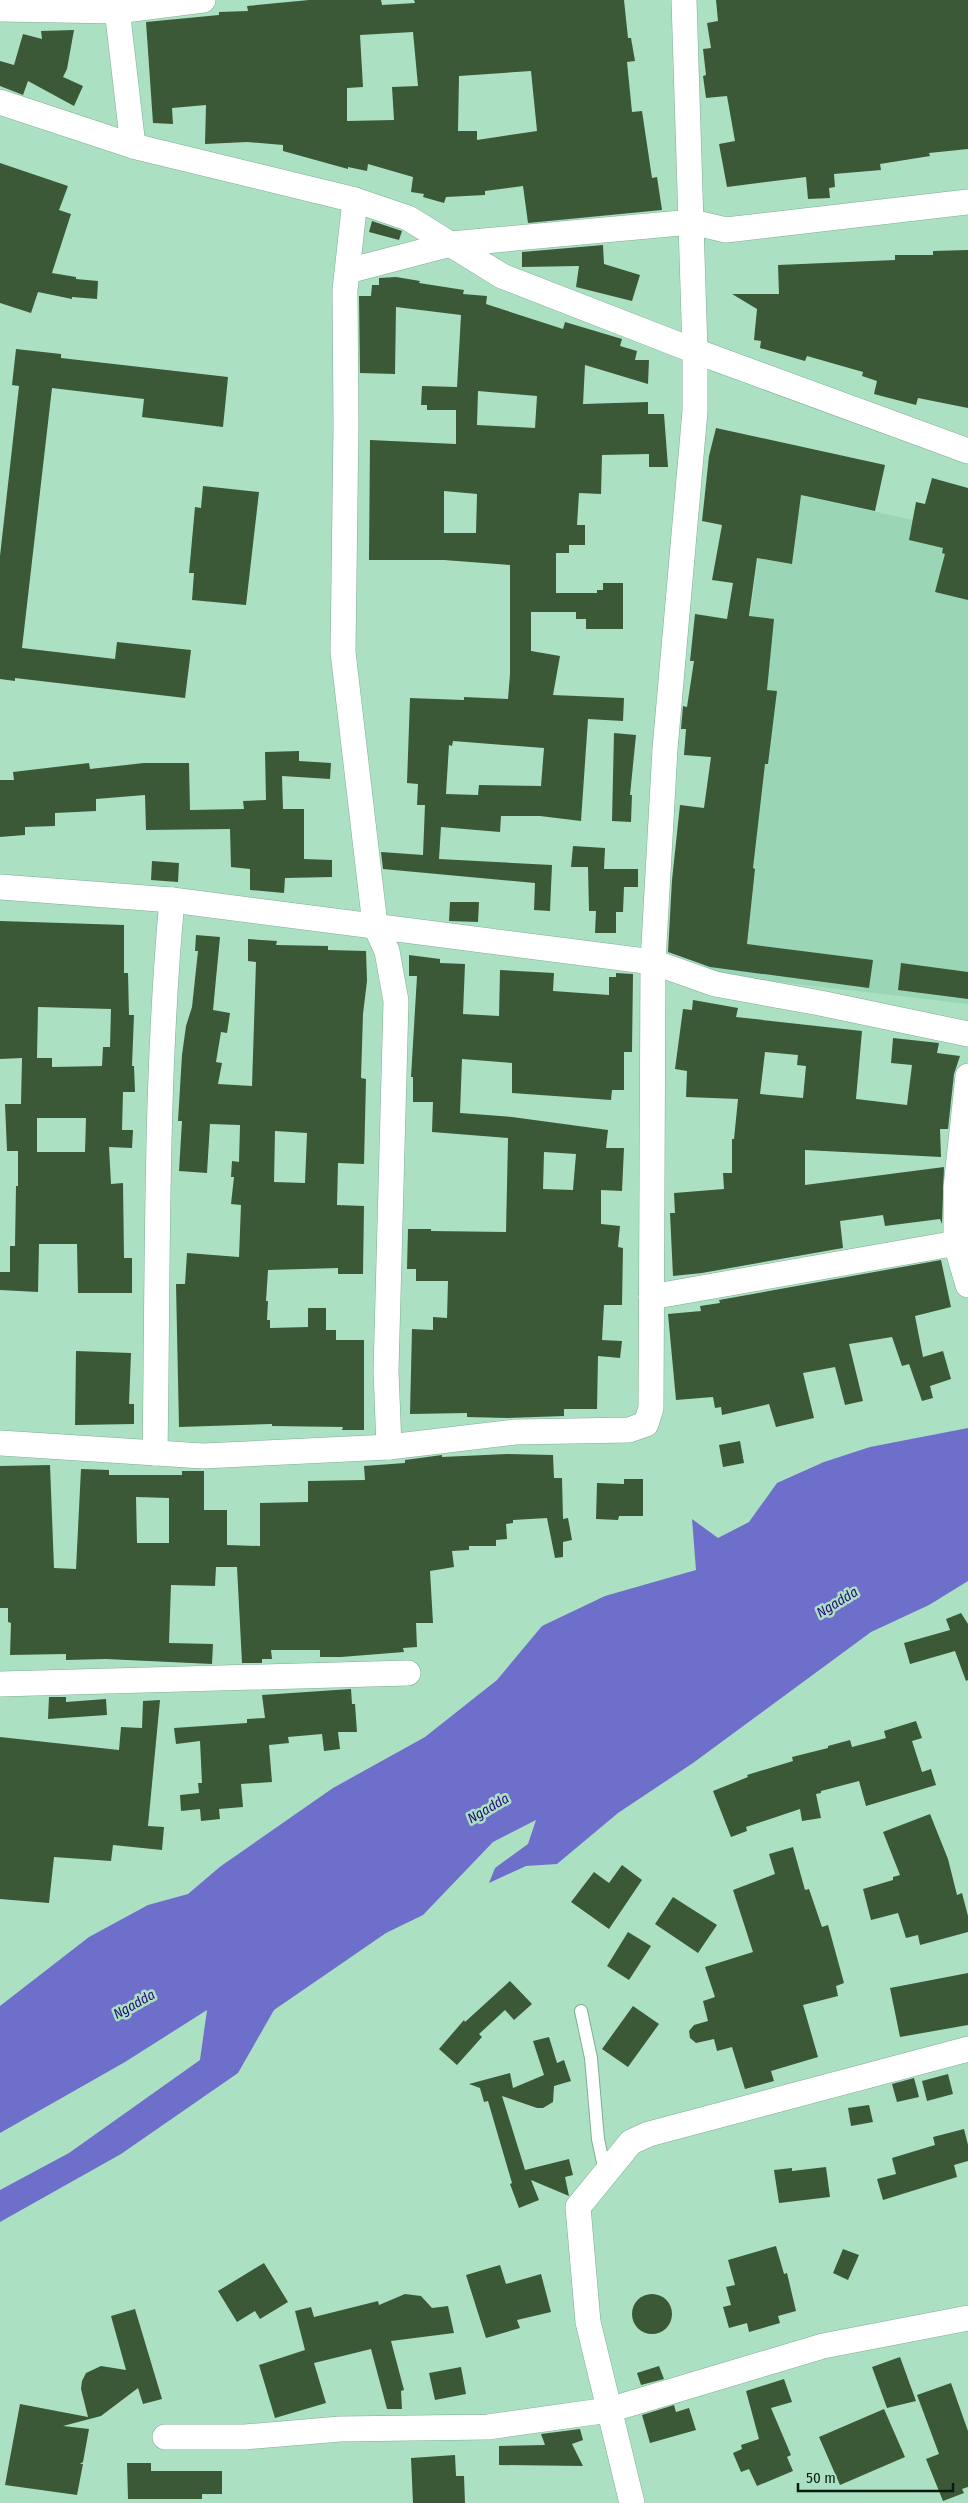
<svg xmlns="http://www.w3.org/2000/svg" width="968" height="2503" font-family="'Fira Sans Condensed',sans-serif">
<style>
.built{fill:#9ad5b5}
.water{fill:#6d6fca}
.building{fill:#3b5936;fill-rule:evenodd}
.lines{fill:none;stroke-linecap:round;stroke-linejoin:round}
.lane-casing{stroke:#7cae93;stroke-width:14}
.street-casing{stroke:#7cae93;stroke-width:26}
.lane{stroke:#fff;stroke-width:12}
.street{stroke:#fff;stroke-width:25}
.labels{text-anchor:middle;stroke-width:5;stroke-linejoin:round;paint-order:stroke}
.water-label{font-size:14px;font-style:italic;fill:#26087a;stroke:#ace0c3}
</style>
<rect width="100%" height="100%" fill="#ace0c3"/>
<path class="built" d="M767 488 968 532V1004L703 973Z"/>
<path class="water" d="M968 1428V1581L929 1605 871 1632 693 1763 618 1813 557 1864 526 1866 489 1883 495 1868 528 1844 536 1820 493 1842 423 1915 386 1933 274 2010 238 2073 121 2154 0 2222V2190L69 2153 200 2060 207 2010 125 2062 0 2133V2006L89 1937 148 1905 188 1894 221 1866 333 1788 425 1737 497 1680 542 1626 605 1596 696 1570 692 1519 718 1538 749 1522 777 1483 824 1462 870 1447Z"/>
<g class="building">
<path d="M309 0H381L382 5 415 3 414 0H624L628 38H631L635 61 627 62 632 112 642 111 652 178 657 177 662 210 528 223 523 186 485 191V195L446 197 444 203 423 197 424 194 411 192 413 177 368 164 367 171 348 167V169L283 151V145L247 142 205 144 206 105 172 108 173 124 153 123 146 22 219 15V12L248 11 247 6ZM413 32 418 86 392 87 394 120 347 121V88L363 87 360 35ZM531 71 537 131 477 140V131H458L459 76Z"/>
<path d="M716 0H968V149L929 153 930 156 880 164 881 170 834 174 835 187 829 188 830 198 808 199 806 177 727 187 719 144 735 141 727 96 706 98 703 76 706 75 703 49 711 48 707 23 718 21Z"/>
<path d="M74 30 67 69 63 77 83 86 74 106 28 81 23 95 0 86V61L14 65 23 34 42 39 41 31Z"/>
<path d="M0 163 68 186 59 210 71 214 52 273 76 277V279L98 281 97 299 72 297V299L38 292 31 313 0 303Z"/>
<path d="M372 221 402 231 399 240 369 232Z"/>
<path d="M603 245 604 264 640 275 632 301 576 287 579 266 522 267V252Z"/>
<path d="M968 250V408L918 398 916 405 874 394 877 381 862 376 863 372 807 356 805 361 760 348 761 341 754 340 757 309 732 294H779L778 265 895 260V255H933V251Z"/>
<path d="M396 277 420 281 419 283 464 290 463 294 487 296 486 304 563 329 565 322 622 339 620 346 637 351 635 360H649L648 384 585 365 583 404 648 402V414H664L668 467H649V454L602 455 601 494 579 493 577 525H585V545H569V553H556V593H597V590H603V583H623V629H586V619H576V612H531V651L560 656 553 695 624 698 623 721 588 719 581 821 540 816H501L500 832 441 827 439 859 552 865 550 911 534 910 535 883 383 869 381 852 423 855 425 805H417L418 784 407 783 410 698 464 700V697L508 699 510 674V565L444 560H369L370 440 456 444V410H427V405H421L422 386 457 387 461 315 396 307 395 374 360 373 359 296H371L372 285H379V278ZM478 391 537 396 535 428 477 425ZM444 491 477 494 476 533H444ZM453 741 544 748 541 786 479 785 478 795 446 794 449 745 452 746Z"/>
<path d="M16 349 61 354V358L228 377 223 427 142 417 144 399 52 388 22 648 115 659 117 642 191 650 185 698 15 678V681L0 679V556L19 386 12 385Z"/>
<path d="M716 428 885 465 875 511 801 495 792 564 757 558 749 616 774 619 767 690 777 691 768 764H765L753 868 755 869 747 944 873 960 869 988 710 967 668 952 672 880 680 805 704 808 711 757 684 755 686 729H681L683 706 687 707 694 661H690L695 614 727 619 733 583 712 580 722 525 702 521 709 456Z"/>
<path d="M932 478 968 488V600L935 592 945 554 942 553 943 548 909 540 916 502 925 504Z"/>
<path d="M203 486 259 492 246 605 192 600 194 573H189L195 507 201 508Z"/>
<path d="M614 733 636 735 630 795H632L631 822 612 821Z"/>
<path d="M299 751V761L331 763 330 779 282 776 283 809H304V859L332 860V877L285 878 284 893 250 890V869L231 867 230 829 146 830 145 795 96 799V811L55 813V826L25 827V835L0 837V780H14L13 772 89 763 90 769 144 763H189L190 810 244 809 243 801 266 800 265 752Z"/>
<path d="M573 846 605 848 604 869H638V887H624L623 912H616V933H595L596 911H589L588 867H571Z"/>
<path d="M152 861 179 863 178 882 151 880Z"/>
<path d="M450 902H479L478 922 449 921Z"/>
<path d="M0 921 124 925V973H128L129 1015H134L132 1066H134L135 1092H123L122 1130H133L132 1148 109 1147 111 1184 123 1183 124 1258H132V1293H78L77 1244H39L38 1292 0 1290V1272H10V1246H15L16 1186H18V1151H7L5 1104H21L22 1058 0 1059ZM38 1007 111 1009 110 1047H103L102 1066 52 1067V1058H37ZM37 1118H86L85 1152H37Z"/>
<path d="M196 935 220 937 213 1010 230 1013 227 1033 221 1032 216 1062 222 1063 218 1084 252 1086 256 962 248 961V939L277 941 276 945 328 946V950L366 951 367 981 363 1014 361 1078 366 1079 364 1164 338 1163 337 1205 364 1206 363 1274H338V1268L268 1270 266 1301H268L267 1320H270V1328L308 1327V1308H326V1330H336V1340H364V1430H342L343 1427 272 1426V1424L179 1427 176 1284H185L187 1253 239 1257 241 1205 231 1204 234 1177H231L232 1161 239 1162 240 1125 210 1124 207 1173 179 1171 182 1121H178L182 1055 186 1026 192 1007 198 951H195ZM275 1131 307 1133 305 1183 274 1182Z"/>
<path d="M409 955 440 959V963L465 964 463 1014 499 1016 500 970 554 973 553 991 609 995V977H616V973L633 974 632 1052H624V1090H612L611 1100 512 1093V1063L462 1059 460 1113 512 1117 608 1130 606 1148H624L622 1191 601 1190V1224L620 1226 618 1247 623 1248 622 1305H604L602 1340 622 1341 620 1358 598 1356 597 1409H564V1416L507 1418 467 1417V1413L410 1414 412 1329 433 1330V1317L447 1318 448 1281H416V1269H407L408 1229H431V1231L506 1232 508 1138 432 1132 433 1102H413V1077H411L417 976H409ZM544 1152 576 1154 573 1190 543 1189Z"/>
<path d="M901 963 968 972V999L898 990Z"/>
<path d="M693 1000 738 1008 736 1017 862 1031 856 1099 907 1105 912 1065 891 1063 893 1038 939 1043 937 1053 960 1056 954 1074 948 1129H940L941 1157 805 1150V1185L944 1167 942 1224 940 1219 885 1226 883 1215 840 1221 843 1248 702 1273 673 1276 670 1213H675L674 1193 724 1189 723 1173H732V1139H734L738 1099 686 1097 687 1071 675 1069 683 1009 692 1010ZM765 1052 798 1055 797 1065 806 1066 803 1098 760 1094Z"/>
<path d="M941 1260 951 1307 915 1316 923 1357 943 1351 951 1379 930 1386 933 1398 922 1401 909 1364 902 1366 892 1337 849 1344 863 1401 845 1405 835 1367 803 1373 814 1418 776 1427 769 1404 722 1415 721 1407 715 1408 713 1397 676 1400 668 1314 701 1311 700 1306 720 1303 719 1300Z"/>
<path d="M76 1351 131 1353 129 1404H134V1424L75 1425Z"/>
<path d="M740 1441 744 1463 723 1467 719 1445Z"/>
<path d="M507 1454 553 1455 554 1478H562L563 1519 568 1518 572 1540 563 1542V1557L555 1558 547 1518 513 1520V1523L506 1524 507 1539 496 1540V1546H469V1550L452 1551 454 1567 430 1571 433 1623H416L417 1647 403 1648 404 1652 341 1657H320V1650H271L272 1659H262V1663H242L237 1567H216L215 1586 171 1585 169 1643 213 1644 212 1664 106 1659 66 1660V1654L10 1655 11 1623 8 1622V1608H0V1466L50 1465 54 1568 76 1569 81 1469 109 1470V1475H182V1471H204V1510H227V1545L260 1546V1503L308 1502V1481L365 1480 364 1466 405 1463V1460L442 1455V1457ZM136 1497 169 1498V1543H137Z"/>
<path d="M624 1479H643V1516H619L618 1520 596 1519 597 1483 624 1484Z"/>
<path d="M961 1613 968 1624V1680L966 1681 955 1651 910 1664 904 1643 950 1630 946 1619Z"/>
<path d="M351 1689 352 1704H355L357 1732H338L340 1749 324 1751 322 1734 288 1737 289 1743 269 1745 272 1782 241 1784 243 1807 219 1809 220 1819 201 1821 200 1809 181 1811 180 1795 199 1793 198 1783H202L200 1741 176 1744 174 1728 247 1723V1719L265 1718 262 1695Z"/>
<path d="M49 1697H66V1702L106 1699 107 1715 48 1719Z"/>
<path d="M160 1700 148 1826 164 1827 162 1850 113 1845 111 1861 54 1857 49 1903 0 1899V1737L119 1750 121 1727 142 1728 143 1701Z"/>
<path d="M916 1721 922 1738 912 1741 922 1772 931 1769 936 1785 866 1806 859 1781 821 1791V1793L816 1794 821 1818 802 1821 800 1809 746 1827 747 1831 731 1837 713 1791 748 1777 747 1775 793 1761 792 1757 828 1748V1746L850 1740 852 1747 886 1738 884 1731Z"/>
<path d="M930 1814 948 1859 957 1895 962 1893 968 1916V1932L920 1945 918 1935 906 1938 898 1913 871 1920 863 1889 893 1880V1877L900 1875 883 1832Z"/>
<path d="M793 1847 805 1890 809 1889 822 1927 828 1925 844 1983 836 1986 838 1996 803 2005 818 2057 771 2071 774 2081 745 2089 732 2047 717 2051 714 2039 696 2043 690 2038 689 2031 694 2025 708 2021 703 2001 715 1997 705 1967 753 1952 733 1890 775 1874 769 1854Z"/>
<path d="M622 1865 642 1880 609 1929 571 1902 594 1872 609 1883Z"/>
<path d="M673 1897 717 1925 698 1953 655 1924Z"/>
<path d="M628 1932 651 1946 629 1980 607 1966Z"/>
<path d="M968 1973V2025L900 2037 890 1988Z"/>
<path d="M510 1981 532 2004 514 2020 505 2010 479 2034 482 2037 457 2065 439 2049 464 2020 465 2022Z"/>
<path d="M633 2006 659 2024 628 2067 602 2049Z"/>
<path d="M549 2037 557 2063 564 2060 571 2081 554 2086 553 2102 543 2108H537L502 2096 525 2170 569 2159 573 2175 565 2177 569 2196 531 2180 539 2200 519 2208 510 2184 512 2183 488 2101 484 2102 480 2088 469 2084 510 2073 513 2088 544 2075 533 2041Z"/>
<path d="M948 2074 953 2094 927 2101 922 2081Z"/>
<path d="M914 2078 919 2097 897 2102 892 2084Z"/>
<path d="M869 2105 873 2122 851 2126 848 2108Z"/>
<path d="M964 2129 968 2145V2161L954 2165 957 2177 883 2200 877 2179 896 2174 892 2158 935 2145 933 2137Z"/>
<path d="M826 2167 830 2197 779 2203 774 2170 792 2168V2171Z"/>
<path d="M776 2246 784 2274 787 2273 796 2311 778 2316 780 2323 749 2332 747 2323 729 2328 723 2307 731 2305 726 2287 735 2285 728 2260Z"/>
<path d="M843 2249 859 2255 848 2280 833 2273Z"/>
<path d="M264 2263 288 2302 260 2319 255 2311 237 2322 218 2291Z"/>
<path d="M500 2265 506 2284 541 2274 551 2312 517 2320 520 2328 486 2338 466 2275Z"/>
<circle cx="652" cy="2314" r="20"/>
<path d="M405 2294 421 2296 432 2308 448 2306 454 2333 391 2341 404 2390 401 2391 402 2409H387L371 2349 314 2363 326 2403 275 2418 259 2365 305 2350 295 2311 311 2307 314 2317 378 2301 379 2305Z"/>
<path d="M135 2309 162 2399 143 2404 138 2388 101 2416 63 2426 89 2429 83 2462 80 2464H83L77 2495 5 2485 20 2404 88 2417 81 2389 82 2381 86 2373 101 2366 126 2370 111 2316Z"/>
<path d="M900 2357 916 2401 887 2408 872 2367Z"/>
<path d="M659 2366 664 2379 641 2385 637 2373Z"/>
<path d="M461 2367 466 2394 435 2400 429 2373Z"/>
<path d="M784 2379 792 2402 771 2408 791 2455 787 2457 793 2471 757 2486 749 2469 741 2472 733 2453 742 2449 741 2445 759 2439 746 2391Z"/>
<path d="M951 2383 968 2431V2487L962 2489 964 2493 943 2501 926 2459 939 2454 917 2395Z"/>
<path d="M674 2405 676 2412 689 2408 696 2430 650 2443 642 2415Z"/>
<path d="M884 2409 905 2457 840 2485 819 2437Z"/>
<path d="M580 2429 583 2440 572 2444 583 2466 499 2465V2446L545 2445 541 2434Z"/>
<path d="M455 2455 456 2476H464L465 2503H413L411 2458Z"/>
<path d="M127 2463H151V2471H222V2494H202V2499H128Z"/>
</g>
<g class="lines">
<defs>
<path id="lane" d="M581 2011 591 2058 598 2139 605 2172"/>
<g id="street">
<path d="M116 0 133 146"/>
<path d="M684 0 695 351 968 451"/>
<path d="M0 9 117 11 203 0"/>
<path d="M0 102 133 146 355 200 345 290 346 425 343 652 375 925 387 951 396 1001 386 1371 389 1447"/>
<path d="M348 271 451 244 692 222 726 230 968 202"/>
<path d="M0 887 172 900 653 962 715 984 820 1003 968 1034"/>
<path d="M968 1076 956 1187V1244L968 1285"/>
<path d="M651 1297 968 1241"/>
<path d="M0 1443 203 1456 389 1447 515 1432 629 1430 646 1424 651 1408 653 962 665 749 695 411V351L502 276 408 218 355 200"/>
<path d="M155 1453C158 1269 155 1083 172 900"/>
<path d="M0 1684 408 1673"/>
<path d="M165 2437H245L340 2429 488 2427 609 2410 823 2346 968 2318"/>
<path d="M632 2503 588 2322 578 2207 631 2142 649 2134 968 2049"/>
</g>
</defs>
<use href="#lane" class="lane-casing"/>
<use href="#street" class="street-casing"/>
<use href="#lane" class="lane"/>
<use href="#street" class="street"/>
</g>
<g class="labels">
<g class="water-label">
<text transform="translate(837 1602) rotate(-31)" y="5">Ngadda</text>
<text transform="translate(488 1808) rotate(-30)" y="5">Ngadda</text>
<text transform="translate(134 2004) rotate(-29)" y="5">Ngadda</text>
</g>
</g>
<path d="M798 2483v8h155v-8" fill="none" stroke="#081c12" stroke-width="2.5"/>
<text x="806" y="2483" font-size="15" fill="#081c12" stroke="#ace0c3" stroke-width="4" paint-order="stroke">50 m</text>
</svg>
